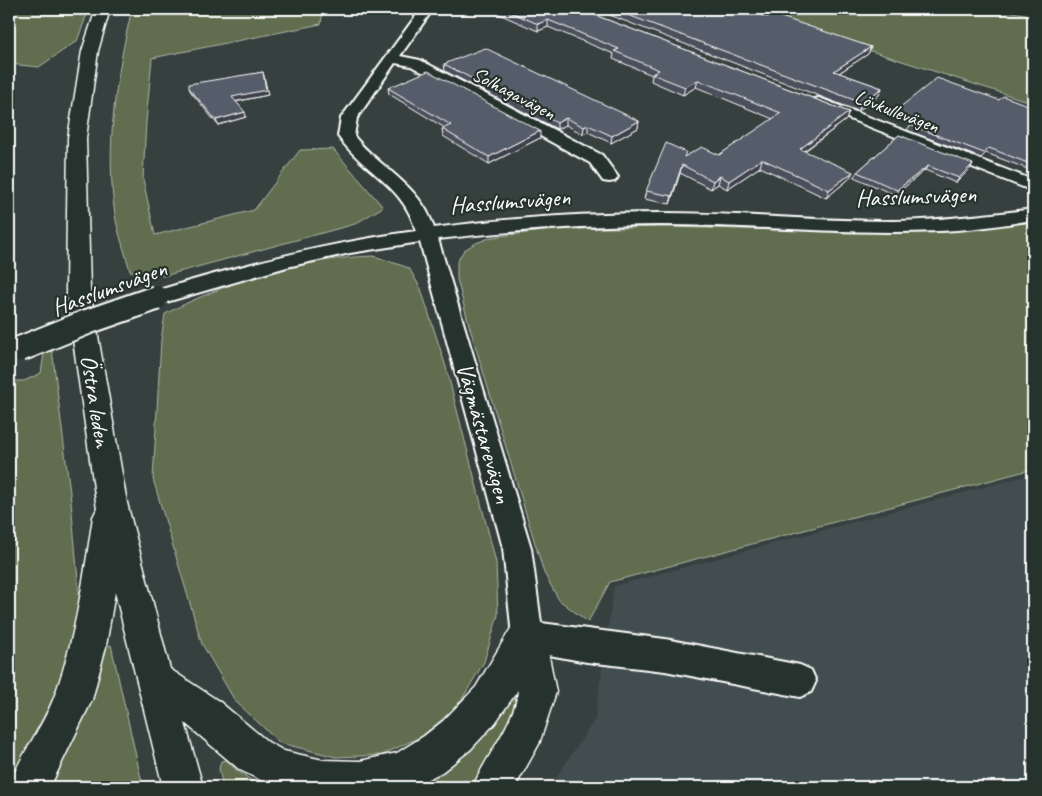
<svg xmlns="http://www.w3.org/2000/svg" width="1042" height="796" font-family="Caveat,sans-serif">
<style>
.built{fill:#434d50}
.green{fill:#606e50;stroke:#b0b6a8}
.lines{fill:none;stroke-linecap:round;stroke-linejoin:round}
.minor-casing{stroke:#fff;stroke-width:4}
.trunk-casing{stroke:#fff;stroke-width:3}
.minor{fill:#26332d;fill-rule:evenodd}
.trunk{fill:#26332d;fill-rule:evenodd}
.minor-bridge-casing{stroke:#fff;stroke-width:28;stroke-linecap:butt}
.minor-bridge{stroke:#26332d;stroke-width:24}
.wall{fill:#4b505b;stroke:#fff}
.shaded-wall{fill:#3d414a;stroke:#fff}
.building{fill:#575d6a;stroke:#fff}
.labels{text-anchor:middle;stroke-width:4.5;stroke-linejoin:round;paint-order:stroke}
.far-street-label{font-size:20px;fill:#fff;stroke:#26332d}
.street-label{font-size:24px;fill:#fff;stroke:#26332d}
</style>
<rect width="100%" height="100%" fill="#35403f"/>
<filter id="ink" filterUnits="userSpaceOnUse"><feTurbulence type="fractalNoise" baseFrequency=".02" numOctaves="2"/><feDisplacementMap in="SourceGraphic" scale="10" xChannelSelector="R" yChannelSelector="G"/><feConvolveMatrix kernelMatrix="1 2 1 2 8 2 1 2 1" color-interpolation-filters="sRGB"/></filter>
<g filter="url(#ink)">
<path class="built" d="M1033 474V787H550L595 719 614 586Z"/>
<g class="green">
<path d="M9 9H89L77 41 39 67 9 64Z"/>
<path d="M132 9H323L321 24 152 58 146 122 143 179 155 235 254 210 300 150 333 149 383 207 355 224 164 276 130 271C125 252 118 233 115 215 105 146 116 75 132 9Z"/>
<path d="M740 9H999L1033 16V103Z"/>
<path d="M1033 222V469L610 582 588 622 559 600 544 573 469 325 457 279V262L464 250 476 243 492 237 561 229 667 227 891 233 952 231Z"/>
<path d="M374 256 409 268 421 289 446 367 496 562 498 615 484 662 458 706 422 736 382 755 336 757 280 743 235 701 202 644 153 479 161 340 165 314C227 281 304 258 374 256Z"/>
<path d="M52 349 71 501 80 603 69 666 39 735 9 784V381H24L41 373 44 353Z"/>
<path d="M111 645 143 787H46L63 760 106 646Z"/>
<path d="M521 684 525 689 489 770 476 787H416L440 774 471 747Z"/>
<path d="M227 760 236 770 262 787H223L219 769 221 761Z"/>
</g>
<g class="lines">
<defs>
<g id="minor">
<path d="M421 9H433L400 56 420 60 602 155 618 177 615 181 609 182 603 181 590 163 411 66 395 63 357 118 354 136C380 169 421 185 434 228 509 218 585 213 660 213 738 213 816 221 894 221 941 220 987 215 1033 209V220C1002 225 971 230 939 231 846 235 753 225 660 225 586 225 512 231 438 239L531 548 541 623 665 639 800 665 811 670 816 681 811 692 800 697 665 671 587 662 527 651 516 647 512 636 503 548 420 242 350 253 287 267 156 305 149 303 146 298 149 293C237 266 325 243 416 231 404 185 364 173 338 136L341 118Z"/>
<path d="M819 98 1033 180V191L814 105 812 102 814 99Z"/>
</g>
<path id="trunk" d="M96 9H110L98 51 86 138 90 290 127 503 170 669 220 702 268 742 284 751 323 760 360 761 397 753 424 736 443 721 476 687 514 623 527 618 540 623 545 636 556 692 539 744 515 787H473C485 757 516 722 518 690L495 723 471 749 442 772 412 787H275L240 770 185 723 203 787H163L115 592 106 646 92 700 50 787H9C20 754 45 725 56 692 76 636 84 576 93 517L97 509 66 290 68 138 82 51Z"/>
</defs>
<use href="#minor" class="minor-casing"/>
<use href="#trunk" class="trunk-casing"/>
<use href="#minor" class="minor"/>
<use href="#trunk" class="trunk"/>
<defs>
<path id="minor-bridge" d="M20 349 87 322 156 298"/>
</defs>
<use href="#minor-bridge" class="minor-bridge-casing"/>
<use href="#minor-bridge" class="minor-bridge"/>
</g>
<g class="wall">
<path d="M470 9H579L849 112 846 120 805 151 849 179 826 198 760 167 727 189 718 184 711 189 680 173 670 204 644 199 646 191 685 157 719 155 773 119 696 87 683 95 651 81 652 75 613 59 614 54 548 27 538 31 494 12Z"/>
<path d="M594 9H743L767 17 871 47 868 54 839 73 882 88 879 95 858 111Z"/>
<path d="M444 64 639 121 638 128 611 143 588 132 583 134 566 125 557 129 445 71Z"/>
<path d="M263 72 268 95 235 102 246 117 218 125 191 92 189 88Z"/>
<path d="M388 88 540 138 489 164 443 136 442 129 445 128 389 94Z"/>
<path d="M999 100 1033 107V171L986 153 981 158 907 130 911 124 892 117 894 112Z"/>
<path d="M899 135 970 169 956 183 925 170 895 195 854 177 857 172Z"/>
</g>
<g class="shaded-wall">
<path d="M548 20V27L538 31V24Z"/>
<path d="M871 47 868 54 831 78 834 71Z"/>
<path d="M263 72 268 95 233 102 232 97Z"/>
<path d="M698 80 696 87 683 95 685 87Z"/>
<path d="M882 88 879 95 858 111 862 103Z"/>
<path d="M245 112 246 117 218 125 216 120Z"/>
<path d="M849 112 846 120 797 156 800 149Z"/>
<path d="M566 118V125L557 129V123Z"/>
<path d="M639 121 638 128 611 143 612 136Z"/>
<path d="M588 125V132L583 134 584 127Z"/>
<path d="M540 131V138L489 164V157Z"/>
<path d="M762 159 760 167 727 189 729 181Z"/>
<path d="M973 164 970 169 956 183 959 178Z"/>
<path d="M682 165 680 173 670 204 672 196Z"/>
<path d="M928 166 925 170 895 195 897 190Z"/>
<path d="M853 172 849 179 826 198 829 190Z"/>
<path d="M720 176 718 184 711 189 713 181Z"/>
</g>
<g class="building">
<path d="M503 9H579L849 112 800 149 853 172 829 190 762 159 729 181 720 176 713 181 682 165 672 196 646 191 666 143 686 152 684 157 702 147 719 155 781 113 698 80 685 87 652 74 659 70 614 51 619 49 548 20 538 24Z"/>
<path d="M612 9H743L767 17 772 14 871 47 834 71 882 88 862 103Z"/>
<path d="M485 48 639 121 612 136 588 125 584 127 566 118 557 123 444 64Z"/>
<path d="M428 71 540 131 489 157 442 129 451 125 388 88Z"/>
<path d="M263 72 266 90 232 97 245 112 216 120 189 88V84Z"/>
<path d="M937 78 999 100 1003 96 1033 107V165L989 148 984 153 910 125 915 120 894 112Z"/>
<path d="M899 135 973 164 959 178 928 166 897 190 857 172Z"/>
</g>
</g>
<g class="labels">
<g class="far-street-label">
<text transform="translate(514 93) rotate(28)" y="7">Solhagavägen</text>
<text transform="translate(897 111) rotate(21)" y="7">Lövkullevägen</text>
</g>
<g class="street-label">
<text transform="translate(916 196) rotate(-2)" y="8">Hasslumsvägen</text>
<text transform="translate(510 201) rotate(-4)" y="8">Hasslumsvägen</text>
<text transform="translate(109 288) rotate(-20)" y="8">Hasslumsvägen</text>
<text transform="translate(96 401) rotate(81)" y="8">Östra leden</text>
<text transform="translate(484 433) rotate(74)" y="8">Vägmästarevägen</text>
</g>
</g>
<rect width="1042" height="796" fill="none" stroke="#26332d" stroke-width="30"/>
<rect x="15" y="15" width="1012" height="766" fill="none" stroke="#fff" stroke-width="2" filter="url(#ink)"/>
</svg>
